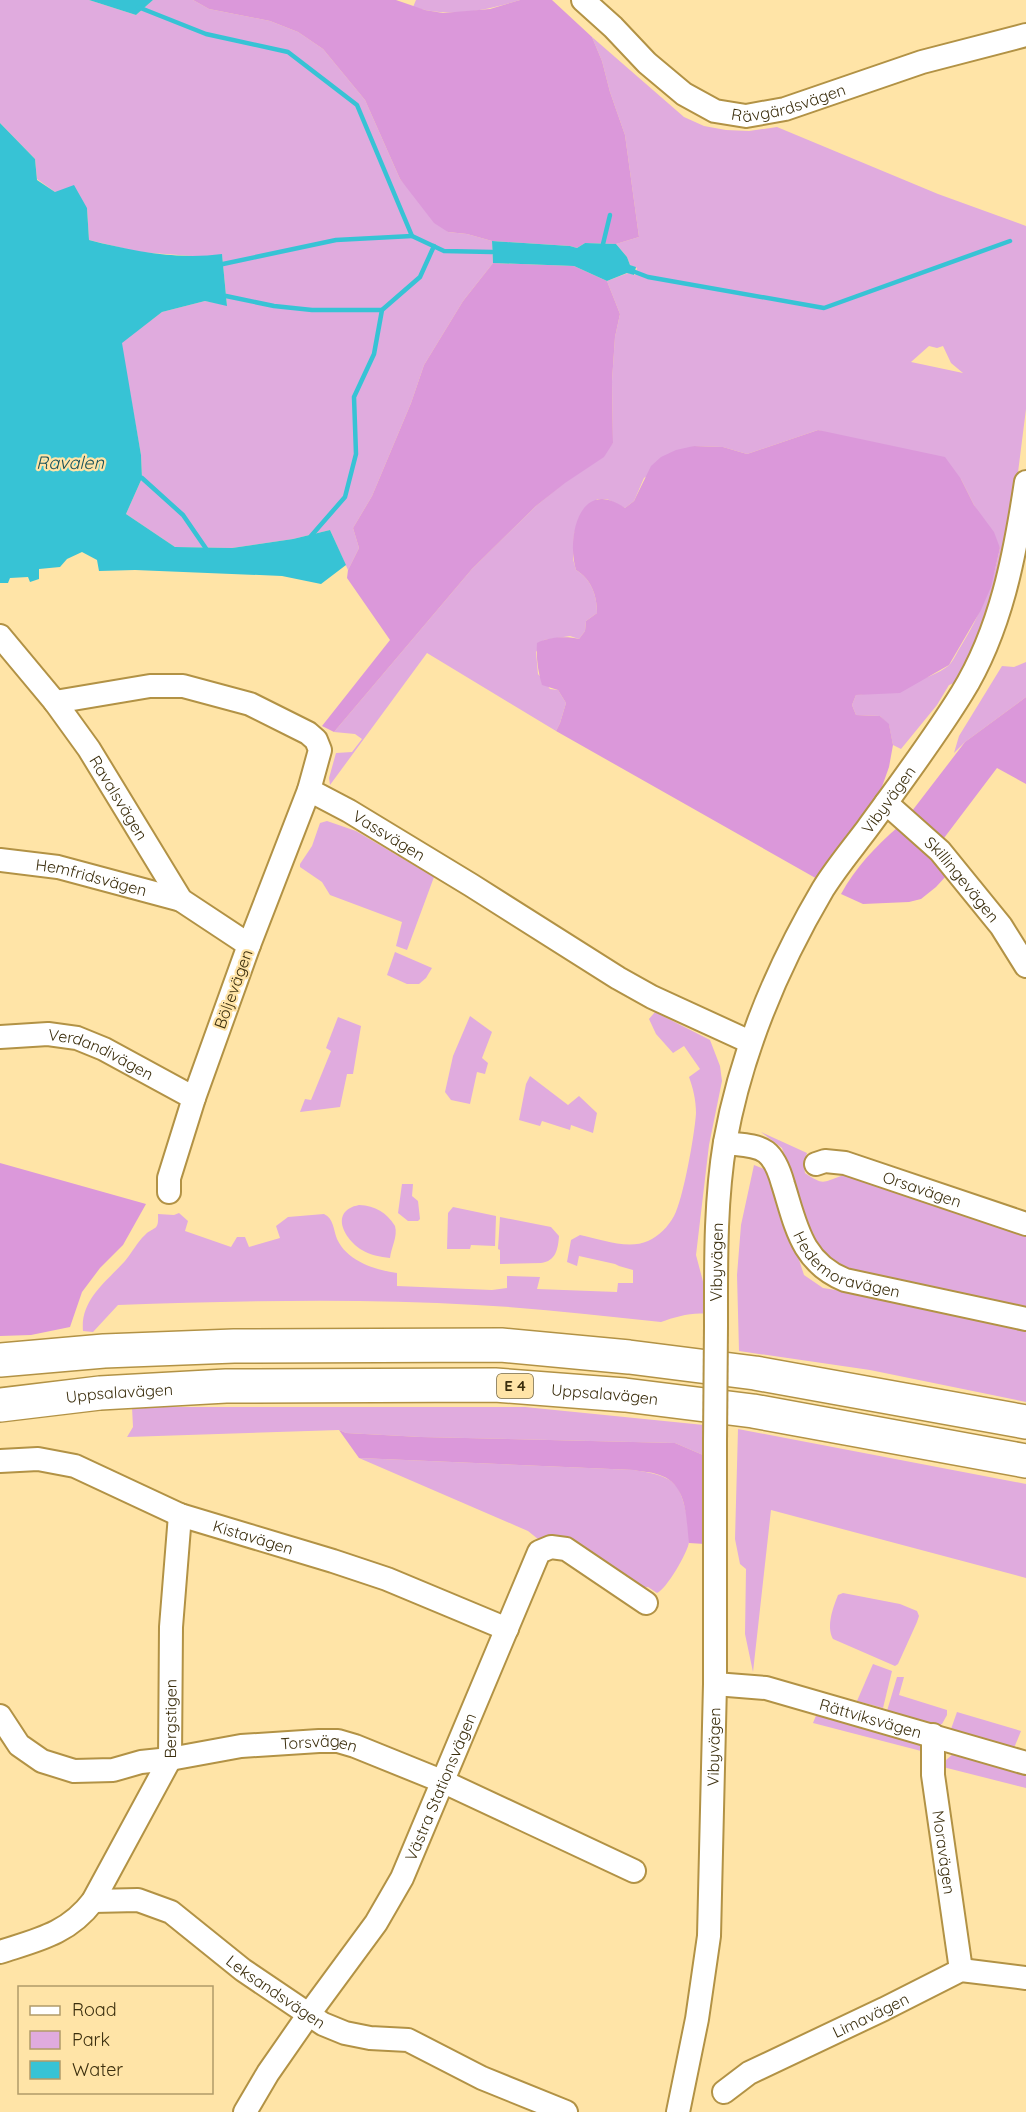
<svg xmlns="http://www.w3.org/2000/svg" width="1026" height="2112" font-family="Quicksand,sans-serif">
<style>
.green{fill:#e0abde;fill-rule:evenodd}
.forest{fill:#db98da}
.water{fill:#37c3d5}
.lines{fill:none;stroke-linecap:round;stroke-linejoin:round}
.stream{stroke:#37c3d5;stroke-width:4.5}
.minor-casing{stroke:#b29245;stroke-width:26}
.highway-casing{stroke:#b29245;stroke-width:36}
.minor{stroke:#fff;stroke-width:22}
.highway{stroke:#fff;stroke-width:33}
.minor-bridge-casing{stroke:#b29245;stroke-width:26;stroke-linecap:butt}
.minor-bridge{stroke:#fff;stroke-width:22}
.labels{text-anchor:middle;stroke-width:4.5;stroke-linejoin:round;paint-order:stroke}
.shield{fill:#ffe4a7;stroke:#76653b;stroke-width:1.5}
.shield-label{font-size:15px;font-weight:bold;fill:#3b2e0d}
.street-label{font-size:16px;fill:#3b2e0d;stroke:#ffe4a7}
.water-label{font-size:18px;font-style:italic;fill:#1a525a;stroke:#ffe4a7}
</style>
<rect width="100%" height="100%" fill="#ffe4a7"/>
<g class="green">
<path d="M0 0H89L136 15 153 0H193L209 9 270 21 298 32 323 49 365 100 400 179 448 232 467 234 492 241 493 263 463 301 424 365 411 403 372 496 353 528 359 548 348 570 330 530 293 539 232 548 175 547 126 514 142 478 141 455 121 343 162 312 205 301 227 305 222 255 205 257 139 252 89 240 87 208 55 192 37 179 35 159 0 123Z"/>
<path d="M416 0H520C485 11 450 18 413 7Z"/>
<path d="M592 37 684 117 704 126 726 130 749 131 777 127 938 194 1026 226V409L1014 504 984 626 957 682 949 685 937 705 901 749 893 745 889 725 880 716 856 715 852 705 856 695C878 693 931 680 948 666 953 662 957 652 961 646 980 615 993 584 1000 548L974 505 961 479 818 430 747 454 723 447 694 446 644 478 634 501 625 508 607 499H597L574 533 573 559 576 570C591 579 597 595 597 613L586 621 585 631 579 639 570 636 544 640 536 652 538 674 550 689 558 690 566 703 560 723 556 731 427 653 330 785 329 778 336 753 352 752 362 739 355 734 334 732 472 569 536 506 613 443 612 381 615 337 620 314 607 281 628 273 635 275 637 268 630 265 627 257 616 244 639 237 625 135 610 92 602 61ZM929 346 937 348 943 346 951 363 963 373 911 362Z"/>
<path d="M1026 662V697L965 742 954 753 959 736 1002 666 1014 667Z"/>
<path d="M327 821 356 831 434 877 407 950 396 946 402 922 330 895 322 882 300 867V864L312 846 320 823Z"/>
<path d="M395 952 432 968 426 978 419 984H407L387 975Z"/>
<path d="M655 1012 710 1040 720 1066 722 1081 709 1145 696 1255 710 1308 707 1314C692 1312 675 1317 661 1322 600 1316 538 1308 476 1305 357 1298 237 1301 118 1305L93 1332 83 1331C80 1300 106 1282 125 1261 132 1253 137 1242 145 1235 154 1226 159 1232 158 1214L174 1215 179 1213 188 1221 185 1231 231 1247 237 1237H245L249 1247 280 1238 276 1226 288 1217 324 1214C334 1219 333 1229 337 1239 347 1261 375 1270 397 1273V1286L492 1290 507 1288V1276L540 1277 537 1289 617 1292 618 1283H633V1270L619 1266 615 1264 579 1256 577 1266 567 1262 571 1240 580 1235C600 1239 628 1250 648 1241 659 1236 668 1227 674 1216 683 1200 695 1133 696 1113 696 1100 693 1088 689 1077L700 1069 684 1046 673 1053 656 1034 649 1019Z"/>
<path d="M470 1016 492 1032 482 1058 488 1063 485 1074 477 1072 470 1104 451 1100 445 1092 453 1056Z"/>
<path d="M338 1017 361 1026 353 1074H347L340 1107 300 1112 305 1099 311 1100 331 1051 326 1048Z"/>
<path d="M530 1076 568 1105 579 1096 597 1113 593 1133 571 1125 570 1130 542 1121 540 1126 519 1120 526 1084Z"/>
<path d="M761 1132 807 1153 804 1163 805 1173C823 1185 822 1183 841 1176 846 1173 854 1173 860 1172L1026 1229V1311L856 1274 828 1261 812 1243 782 1148Z"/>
<path d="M754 1165 764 1169 772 1177 804 1275 823 1288 868 1295 1026 1329V1402L870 1370 739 1351 737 1275 741 1225Z"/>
<path d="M402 1184H413L412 1196 418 1201 420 1219 418 1221H408L398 1213Z"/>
<path d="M359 1205C376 1206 386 1212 395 1226 398 1237 391 1247 390 1258 380 1257 370 1255 362 1250 344 1239 329 1211 359 1205Z"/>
<path d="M453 1207 496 1216 495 1246 471 1245 470 1249H447L448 1213Z"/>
<path d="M500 1217 551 1227 559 1236C558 1249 556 1261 541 1263L500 1264V1250L498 1249Z"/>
<path d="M132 1407H525L704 1425 703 1455 675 1443 421 1437 346 1433 339 1430 127 1437 133 1427Z"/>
<path d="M738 1429 1026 1484V1578L771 1510 753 1672 745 1634 746 1569 740 1564 735 1539Z"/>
<path d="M359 1458 634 1470C649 1473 667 1474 677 1487 684 1497 691 1530 689 1542 688 1552 666 1590 657 1593L648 1587 642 1588 543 1543 528 1531Z"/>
<path d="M843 1593 900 1604 917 1611 919 1616 917 1622 898 1664 895 1666 833 1639C826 1626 833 1608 838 1595Z"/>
<path d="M873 1664 892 1671 883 1708 857 1701Z"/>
<path d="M897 1677H904L899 1695 947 1710V1715L942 1724 938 1726 887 1711Z"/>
<path d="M957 1712 1021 1731 1014 1748 951 1729Z"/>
<path d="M817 1713 923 1743 925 1752 813 1723Z"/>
<path d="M954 1753 1026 1771V1788L943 1767 945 1761Z"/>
</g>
<g class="forest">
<path d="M193 0H396L425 10 443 13 490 9 520 0H552L592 37 602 61 610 92 625 135 639 237 616 244 585 243 577 248 570 246 492 241 467 234 448 232 434 223 400 179 365 100 323 49 298 32 270 21 209 9Z"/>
<path d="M493 263 574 266 607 281 620 314 615 337 612 381 613 443 604 457 565 483 536 506 472 569 334 732 322 726 390 640 347 578 348 570 359 548 353 528 372 496 411 403 424 365 463 301Z"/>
<path d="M818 430 945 457 961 479 974 505 994 532 1000 548 991 587 981 610 949 665 900 693 856 695 852 705 856 715 880 716 889 724 893 745 889 767 878 798 819 880 556 731 560 723 566 703 558 690 542 685C538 672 536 657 537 643 548 637 567 636 579 639L585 631 586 621 597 613C597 595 591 579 576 570 566 537 580 476 625 508L634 501 651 466 661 457 676 450 694 446 723 447 747 454Z"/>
<path d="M1026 697V784L997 768 941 842 912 811 965 742Z"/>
<path d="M898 827 907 828 947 875 936 887 921 899 909 902 863 904 841 894C855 868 875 847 898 827Z"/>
<path d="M0 1163 146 1204 123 1245 100 1268 82 1292 70 1327 31 1335 0 1336Z"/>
<path d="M339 1430 346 1433 421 1437 675 1443 703 1455 706 1476 705 1544 689 1543C686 1520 688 1486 662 1476 654 1472 643 1472 634 1470L359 1458Z"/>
</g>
<g class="water">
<path d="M89 0H153L136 15Z"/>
<path d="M0 123 35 159 37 180 55 192 74 185 87 208 89 240C132 251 178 260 222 254L227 306 205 301 162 312 122 343 141 455 142 478 126 514 175 547 232 548 293 539 330 530 346 565 321 584 282 576 135 570 99 571 97 560 82 552 67 559 60 567 39 569V579L30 582 28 577 10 578 8 583H0Z"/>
<path d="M492 241 570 246 577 248 585 243 616 244 627 257 630 265 636 267 634 275 627 273 607 281 574 266 493 263Z"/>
</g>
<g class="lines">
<g class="stream">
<path d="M138 7 206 34 288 52 357 105 412 236 444 251 492 252"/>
<path d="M603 244 610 215"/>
<path d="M223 264 336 240 412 236"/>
<path d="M635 272 648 277 824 308 1010 241"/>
<path d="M226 296 274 306 312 310H382"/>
<path d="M142 478 183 515 207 550"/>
<path d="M311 536 345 497 356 454 354 397 374 354 382 310 420 277 434 246"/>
</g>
<defs>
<g id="minor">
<path id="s1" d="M583 0 613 27 647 63 684 94 715 111 746 116 785 109 922 62 1026 35"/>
<path id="s2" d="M0 636 55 702 89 749 181 900 249 945"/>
<path d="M55 702 150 686H183L250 704 308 733 316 740 320 750 309 790 249 945 194 1098 169 1178V1192"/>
<path id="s3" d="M309 790 349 811 471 885 618 978 652 997 750 1042"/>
<path id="s4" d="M886 803 940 851 1001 926 1026 966"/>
<path id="s5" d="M0 860 58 867 181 900"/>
<path id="s6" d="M0 1037 48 1034 77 1038 104 1049 194 1098"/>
<path id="s7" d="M725 1143C738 1145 755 1144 766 1152 775 1159 780 1173 783 1184 796 1225 801 1262 845 1280L1026 1319"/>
<path id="s8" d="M816 1164 825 1161 845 1163 1026 1224"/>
<path id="s9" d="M716 1326C716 1266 715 1202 725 1142 741 1053 777 967 823 889 836 868 852 849 867 829 899 785 933 740 962 693 1001 630 1015 555 1026 482"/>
<path id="s10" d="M0 1461 38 1459 75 1466 180 1515 333 1561 387 1579 507 1629"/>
<path id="s11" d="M715 1684 766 1688 1026 1763"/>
<path id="s12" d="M0 1716 19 1745 42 1761 74 1771 113 1770 141 1762 170 1759 241 1746 319 1741H338L355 1746 444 1782 634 1871"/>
<path id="s13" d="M933 1735V1775L961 1970"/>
<path id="s14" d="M93 1901 138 1900 171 1912 243 1970 323 2024 345 2033 370 2038 408 2040 482 2078 566 2112"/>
<path id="s15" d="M0 1952C37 1940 68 1934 93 1901L170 1759 171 1627 180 1515"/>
<path id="s16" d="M724 2092 749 2073 884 2009 961 1970 1026 1978"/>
<path id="s17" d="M245 2112 268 2073 309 2014 376 1923 402 1878 539 1552 551 1547 566 1549 646 1603"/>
<path id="s18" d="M678 2112 697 2019 709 1936 715 1684V1441"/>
</g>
<g id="highway">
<path d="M0 1360 104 1351 234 1346 501 1345 629 1357 755 1373 1026 1422"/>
<path id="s19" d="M0 1405 100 1393 226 1386 495 1385 625 1395 753 1411 1026 1461"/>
</g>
</defs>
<use href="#minor" class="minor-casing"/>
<use href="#highway" class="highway-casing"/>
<use href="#minor" class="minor"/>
<use href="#highway" class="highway"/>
<defs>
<path id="minor-bridge" d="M715 1441 716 1326"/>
</defs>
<use href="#minor-bridge" class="minor-bridge-casing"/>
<use href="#minor-bridge" class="minor-bridge"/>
</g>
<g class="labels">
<rect class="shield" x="497" y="1374" width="36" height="24" rx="4.5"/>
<g class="shield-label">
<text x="515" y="1391">E 4</text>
</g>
<g class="street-label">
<text dy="6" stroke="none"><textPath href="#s1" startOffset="249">Rävgärdsvägen</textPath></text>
<text dy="6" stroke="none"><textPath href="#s2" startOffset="201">Ravalsvägen</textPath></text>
<text dy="6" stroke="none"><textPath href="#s9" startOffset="568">Vibyvägen</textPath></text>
<text dy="6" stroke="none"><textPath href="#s3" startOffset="92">Vassvägen</textPath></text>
<text dy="6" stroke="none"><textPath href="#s5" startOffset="93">Hemfridsvägen</textPath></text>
<text dy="6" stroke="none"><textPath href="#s4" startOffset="108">Skillingevägen</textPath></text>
<text transform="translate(233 989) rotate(-70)" y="6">Böljevägen</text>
<text dy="6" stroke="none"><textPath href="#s6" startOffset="105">Verdandivägen</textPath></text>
<text dy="6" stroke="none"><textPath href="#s8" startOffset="111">Orsavägen</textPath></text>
<text dy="6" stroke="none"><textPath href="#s7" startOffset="192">Hedemoravägen</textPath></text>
<text dy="6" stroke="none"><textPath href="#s9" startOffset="64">Vibyvägen</textPath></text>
<text dy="6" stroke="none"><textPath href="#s19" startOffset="120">Uppsalavägen</textPath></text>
<text dy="6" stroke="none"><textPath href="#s19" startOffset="606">Uppsalavägen</textPath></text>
<text dy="6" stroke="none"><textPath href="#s10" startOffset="268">Kistavägen</textPath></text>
<text dy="6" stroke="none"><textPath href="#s15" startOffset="310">Bergstigen</textPath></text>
<text dy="6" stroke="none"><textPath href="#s11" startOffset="160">Rättviksvägen</textPath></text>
<text dy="6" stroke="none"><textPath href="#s12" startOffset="344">Torsvägen</textPath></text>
<text dy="6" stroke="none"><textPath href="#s18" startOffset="368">Vibyvägen</textPath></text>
<text dy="6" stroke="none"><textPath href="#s17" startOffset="381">Västra Stationsvägen</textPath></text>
<text dy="6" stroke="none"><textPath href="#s13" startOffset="118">Moravägen</textPath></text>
<text dy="6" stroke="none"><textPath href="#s14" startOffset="212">Leksandsvägen</textPath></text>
<text dy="6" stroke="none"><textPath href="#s16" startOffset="166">Limavägen</textPath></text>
</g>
<g class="water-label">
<text x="70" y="469">Ravalen</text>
</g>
</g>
<rect x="18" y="1986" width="195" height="108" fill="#ffe4a7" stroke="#b19b69" stroke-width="1.5"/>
<rect x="30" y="2006" width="30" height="9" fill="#ffffff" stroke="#b19b69" stroke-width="1.5"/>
<text x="72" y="2016" font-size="18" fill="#3b2e0d">Road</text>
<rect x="30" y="2031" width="30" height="18" fill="#e0abde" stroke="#b19b69" stroke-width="1.5"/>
<text x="72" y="2046" font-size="18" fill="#3b2e0d">Park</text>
<rect x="30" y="2061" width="30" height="18" fill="#37c3d5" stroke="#b19b69" stroke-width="1.5"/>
<text x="72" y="2076" font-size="18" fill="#3b2e0d">Water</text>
</svg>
